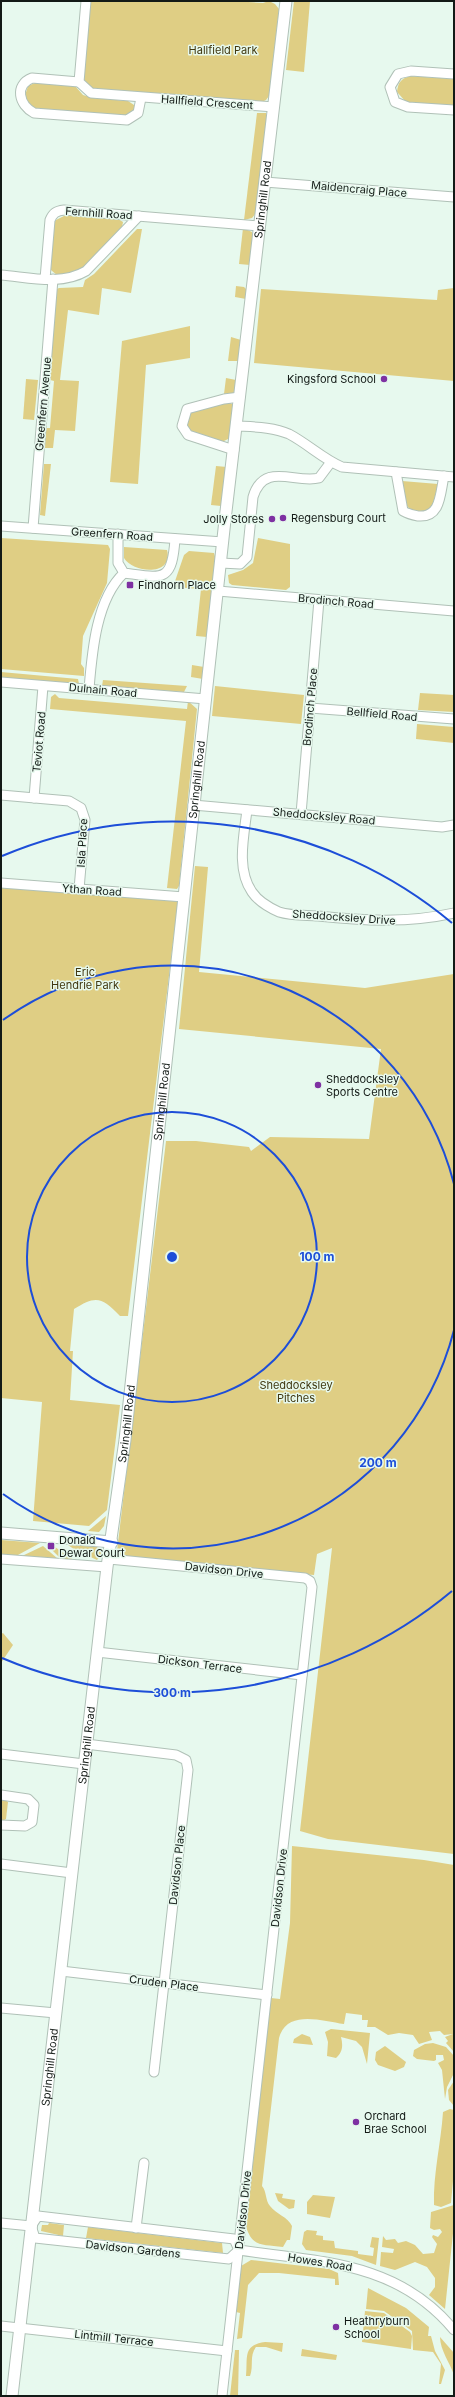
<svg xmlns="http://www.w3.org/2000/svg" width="455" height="2397" font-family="Inter,sans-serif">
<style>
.green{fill:#dfce84}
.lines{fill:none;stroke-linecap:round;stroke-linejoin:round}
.minor-casing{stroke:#b0c1b7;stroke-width:11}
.tertiary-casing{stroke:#b0c1b7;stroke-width:13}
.minor{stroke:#fff;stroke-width:9}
.tertiary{stroke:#fff;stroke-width:11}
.ring{fill:none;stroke:#1d4ed8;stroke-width:2}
.poi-dot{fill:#7e31a2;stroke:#e7f9ee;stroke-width:1.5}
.labels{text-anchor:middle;stroke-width:3;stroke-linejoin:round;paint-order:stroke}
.park-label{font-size:11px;fill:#413810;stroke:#e7f9ee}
.street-label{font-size:11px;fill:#131a16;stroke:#e7f9ee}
.poi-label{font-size:11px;fill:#131a16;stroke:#e7f9ee;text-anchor:start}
.centre{fill:#1d4ed8;stroke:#e7f9ee;stroke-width:2}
.ring-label{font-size:12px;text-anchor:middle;font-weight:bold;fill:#1d4ed8;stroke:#e7f9ee;stroke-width:3;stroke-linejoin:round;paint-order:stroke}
</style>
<rect width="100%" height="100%" fill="#e7f9ee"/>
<g class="green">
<path d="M90 1H232L263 3 269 1 275 4 279 9 269 96 266 100 262 102 92 89 83 80Z"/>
<path d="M294 1H310L304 72 286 70Z"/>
<path d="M410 76 454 79V106L406 102 397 92C398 82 401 79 410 76Z"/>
<path d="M35 83 75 86 83 95 93 98 128 101 134 105V112L127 116 34 109 24 99 28 86Z"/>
<path d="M257 113H266L267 118 256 213 252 218 244 220Z"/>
<path d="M66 215 118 219 123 222 122 227 84 268 58 276 51 270 53 225 56 220Z"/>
<path d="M243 228 252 232 253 238 250 265 239 264Z"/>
<path d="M137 229H142L131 293 102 288 99 315 68 310 60 380 79 381 75 431 55 430 53 448H45L46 428H50L54 381 50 380 55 290 59 288 83 287 85 280 94 274Z"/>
<path d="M236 286 244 287 247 290 246 299 235 297Z"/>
<path d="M454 288V381L254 363 261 289 437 300 438 290Z"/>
<path d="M190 326V358L146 365 138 484 110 482 122 341Z"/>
<path d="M231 337 241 340 239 361H228Z"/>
<path d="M226 378 236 380 235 390 233 393 224 394Z"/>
<path d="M26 379 38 380 34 420 23 419Z"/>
<path d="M228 402 232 404 234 408 230 438 222 442 189 430C185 424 188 415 193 410Z"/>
<path d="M44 464H51L45 516 40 515Z"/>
<path d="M216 466 227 467 221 506 211 505Z"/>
<path d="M402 481 438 484 432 508 426 512 411 510 406 505Z"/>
<path d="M1 538 108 545 110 549 107 583 83 636 81 664 84 668V676L1 669Z"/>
<path d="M258 538 290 544V587L286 590 232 585 229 583 228 575 243 570 253 563Z"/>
<path d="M124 547 167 550C174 576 134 574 124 558Z"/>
<path d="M189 551 214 553 216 560 207 637 196 636 201 589 173 587 184 555Z"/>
<path d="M192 665 204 667 203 679 191 677Z"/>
<path d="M1 672 78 679 79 684 1 678Z"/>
<path d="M103 680 187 686 184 692 102 686Z"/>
<path d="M215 686 304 695 301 724 212 716Z"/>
<path d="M420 693 454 695V712L418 710Z"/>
<path d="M55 694 59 698 187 709 188 701 197 709 179 886 177 889 167 888 186 721 50 709 51 697Z"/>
<path d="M417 724 454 727V743L416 739Z"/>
<path d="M195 866 208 867 199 972 365 988 454 974V1854L328 1839 300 1831 332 1548 317 1554 314 1575 123 1558 117 1551 166 1141H196L249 1147 251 1151 270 1137 369 1139 381 1049 179 1029Z"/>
<path d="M1 887 178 901 128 1316H120C102 1297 96 1295 74 1309L70 1351H73L70 1400 120 1405 107 1510 89 1526 33 1521 42 1402 1 1398Z"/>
<path d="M106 1516 104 1526 99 1532 88 1531Z"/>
<path d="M1 1540 40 1543 16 1556 1 1555Z"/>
<path d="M68 1545 97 1547 102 1554 97 1560 82 1553 81 1554Z"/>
<path d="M43 1546 58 1559 20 1557Z"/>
<path d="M49 1547H55L75 1561 62 1560Z"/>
<path d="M3 1633 13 1645 1 1663V1634Z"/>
<path d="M1 1797 8 1802 6 1819 1 1822Z"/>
<path d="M292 1846 424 1860 454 1865V2052L446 2043 448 2041 445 2037 453 2034 444 2035 440 2031 429 2032 432 2040 419 2044 413 2035 399 2033 388 2035 375 2027H367L368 2020H362V2015L346 2013 344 2024C322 2021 287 2009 279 2038L262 2186C267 2192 265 2200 270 2206 276 2214 288 2217 292 2226L290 2240H287L283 2247C263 2244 252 2248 246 2226L271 1998 280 1999 290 1923Z"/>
<path d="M331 2029 370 2033 367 2064 362 2047 356 2041 341 2037C343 2045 343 2052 336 2058L327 2056 328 2042 325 2032Z"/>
<path d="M302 2034 310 2037 313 2045 293 2043 294 2039Z"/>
<path d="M433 2043 446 2047 454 2056V2073L447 2087 445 2099 442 2070 438 2063 444 2060 443 2055H436V2060L434 2061 417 2059 413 2056 414 2050 425 2044Z"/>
<path d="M385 2046 406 2062 404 2067 395 2071 378 2065 375 2060 376 2052Z"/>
<path d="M454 2081V2106L449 2100 448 2090Z"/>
<path d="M450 2109 454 2110V2170L451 2203 441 2207 434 2205C433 2174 441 2143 443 2112Z"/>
<path d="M275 2193 283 2194 282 2198 295 2200 294 2208 289 2209 278 2201Z"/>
<path d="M313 2195 335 2197 330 2218 307 2214V2202Z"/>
<path d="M454 2205V2224L445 2309 429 2295 435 2287V2278L427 2267 415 2262 395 2270 380 2266 381 2252 393 2253 394 2249 382 2247 383 2236 386 2240 395 2239 398 2243 406 2241 415 2245 423 2254 434 2253 437 2244 432 2237 433 2235 438 2237 442 2232 440 2229 434 2230 430 2228 431 2212Z"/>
<path d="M49 2223 64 2225 63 2236 41 2231 42 2225H48Z"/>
<path d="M88 2227 222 2243 223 2253 86 2238Z"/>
<path d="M307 2230 317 2231 316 2235 323 2236V2240L334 2241 335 2248 358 2251V2254L373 2256 374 2248 370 2247 372 2237 379 2238 376 2265 352 2256 306 2250 302 2244 304 2232Z"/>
<path d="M251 2260 329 2269 338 2273 339 2285H335V2279L279 2273H259L248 2285 242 2338 237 2339 240 2313 236 2312 241 2266Z"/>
<path d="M368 2288 406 2308 429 2327 428 2336H431L435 2351 445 2370 441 2384H439L441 2364 433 2352 413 2350 412 2331 384 2311 366 2309Z"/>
<path d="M365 2311 384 2313 410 2332 412 2336 411 2349 362 2342Z"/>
<path d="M440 2337 454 2353V2375C450 2363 440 2350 440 2337Z"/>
<path d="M265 2342 283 2343 282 2352 266 2347H256C249 2356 254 2366 250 2376H246C248 2358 242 2345 265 2342Z"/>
<path d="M302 2349 337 2355 336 2360 301 2356Z"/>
<path d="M235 2350H239L238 2396H230Z"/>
</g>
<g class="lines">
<defs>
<g id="minor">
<path d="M86 1 79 82 91 93 274 107"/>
<path d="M454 74 411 71 398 74 390 87 395 102 408 107 454 110"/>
<path d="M79 82 32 78C14 85 19 105 34 113L127 120 138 113 141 98"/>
<path d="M265 182 454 197"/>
<path d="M1 275C28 277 61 286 86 271L139 216"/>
<path d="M45 279 50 220C53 213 56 211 64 210L260 226"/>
<path d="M237 426C254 427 273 427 289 434 308 444 323 459 342 467L454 477"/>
<path d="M234 450 188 435 182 426 187 409 224 399 240 397"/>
<path d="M396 472 403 511C408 514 412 515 418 516 441 518 440 494 444 476"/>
<path d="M1 526 223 542"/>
<path d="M33 528 53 279"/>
<path d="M118 534V563L124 573C163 578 172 583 175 539"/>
<path d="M221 563 240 564 247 557 253 497C264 461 295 484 319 478L331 462"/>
<path d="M218 591 454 611"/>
<path d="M1 682 206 699"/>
<path d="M89 689C92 653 96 599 124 573"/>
<path d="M310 708 454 719"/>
<path d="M1 795 69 801 81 808 85 820 79 889"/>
<path d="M34 798 43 686"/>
<path d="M193 805 442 827 454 825"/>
<path d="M247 810C244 836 236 869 252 892 258 901 270 908 279 912 292 916 306 915 318 916 364 921 409 923 454 913"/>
<path d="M301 814 319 600"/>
<path d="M1 883 184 897"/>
<path d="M1 1559 107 1567"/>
<path d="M109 1559 305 1578 310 1581 312 1587 222 2396"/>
<path d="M97 1652 302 1675"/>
<path d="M86 1744 176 1755 186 1760 188 1770 154 2072"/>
<path d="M1 1754 84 1764"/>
<path d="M1 1795 28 1799 34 1805 32 1822 25 1826 1 1825"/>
<path d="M1 1864 72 1873"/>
<path d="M61 1971 267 1995"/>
<path d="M1 2008 56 2013"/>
<path d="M38 2216 234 2239 239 2250 229 2259 35 2238 31 2226Z"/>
<path d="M1 2223 31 2226"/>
<path d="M136 2228 144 2163"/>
<path d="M239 2250C320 2262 397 2261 454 2330"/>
<path d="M1 2326 227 2351"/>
</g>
<g id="tertiary">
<path d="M1 1533 112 1542"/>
<path id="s1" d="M12 2396 107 1567 125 1440 225 520 286 1"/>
</g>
</defs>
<use href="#minor" class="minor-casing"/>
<use href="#tertiary" class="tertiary-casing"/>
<use href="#minor" class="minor"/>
<use href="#tertiary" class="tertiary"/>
</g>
<g class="ring">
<circle cx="172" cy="1257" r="145"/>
<path d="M454 1330A291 291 0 0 1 3 1494M3 1020A291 291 0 0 1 454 1184"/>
<path d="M452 1591A436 436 0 0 1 2 1658M2 856A436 436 0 0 1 452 923"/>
</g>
<g class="poi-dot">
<circle cx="384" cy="379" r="4"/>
<circle cx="283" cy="518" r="4"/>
<circle cx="272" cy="519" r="4"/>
<rect x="126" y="581" width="8" height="8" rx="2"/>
<circle cx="318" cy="1085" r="4"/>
<rect x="47" y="1542" width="8" height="8" rx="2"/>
<circle cx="356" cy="2122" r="4"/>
<circle cx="336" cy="2327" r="4"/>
</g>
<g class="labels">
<g class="park-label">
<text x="223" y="54">Hallfield Park</text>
<text x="85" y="976">Eric<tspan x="85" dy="13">Hendrie Park</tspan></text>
<text x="296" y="1389">Sheddocksley<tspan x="296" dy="13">Pitches</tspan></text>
</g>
<g class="street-label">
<text transform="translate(207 102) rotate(4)" y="4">Hallfield Crescent</text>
<text transform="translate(359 189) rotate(5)" y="4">Maidencraig Place</text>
<text dy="4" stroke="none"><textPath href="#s1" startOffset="2211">Springhill Road</textPath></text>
<text transform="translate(99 213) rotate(4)" y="4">Fernhill Road</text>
<text transform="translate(43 404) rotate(-85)" y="4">Greenfern Avenue</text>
<text transform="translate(112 534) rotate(4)" y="4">Greenfern Road</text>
<text transform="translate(336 601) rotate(5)" y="4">Brodinch Road</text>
<text transform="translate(103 690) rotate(5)" y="4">Dulnain Road</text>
<text transform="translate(310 707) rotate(-85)" y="4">Brodinch Place</text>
<text transform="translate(382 714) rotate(5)" y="4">Bellfield Road</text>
<text transform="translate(39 742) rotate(-85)" y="4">Teviot Road</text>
<text dy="4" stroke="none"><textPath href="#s1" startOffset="1627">Springhill Road</textPath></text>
<text transform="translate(324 816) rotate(5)" y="4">Sheddocksley Road</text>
<text transform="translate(82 843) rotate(-87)" y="4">Isla Place</text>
<text transform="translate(92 890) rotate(4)" y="4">Ythan Road</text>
<text transform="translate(344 917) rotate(4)" y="4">Sheddocksley Drive</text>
<text dy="4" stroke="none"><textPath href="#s1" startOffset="1303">Springhill Road</textPath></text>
<text dy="4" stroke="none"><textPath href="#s1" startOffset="979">Springhill Road</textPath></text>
<text transform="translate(224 1570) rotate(6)" y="4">Davidson Drive</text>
<text transform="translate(200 1664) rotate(7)" y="4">Dickson Terrace</text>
<text dy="4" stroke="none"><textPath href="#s1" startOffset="655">Springhill Road</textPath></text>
<text transform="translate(177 1865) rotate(-84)" y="4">Davidson Place</text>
<text transform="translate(279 1888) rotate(-84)" y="4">Davidson Drive</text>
<text transform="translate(164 1983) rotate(7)" y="4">Cruden Place</text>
<text dy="4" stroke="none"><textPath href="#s1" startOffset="331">Springhill Road</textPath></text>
<text transform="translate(243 2210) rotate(-84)" y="4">Davidson Drive</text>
<text transform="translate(133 2249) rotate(6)" y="4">Davidson Gardens</text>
<text transform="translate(320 2262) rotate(9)" y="4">Howes Road</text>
<text transform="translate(114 2338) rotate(6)" y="4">Lintmill Terrace</text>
</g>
<g class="poi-label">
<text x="376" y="383" text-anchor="end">Kingsford School</text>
<text x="291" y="522">Regensburg Court</text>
<text x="264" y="523" text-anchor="end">Jolly Stores</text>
<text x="138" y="589">Findhorn Place</text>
<text x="326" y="1083">Sheddocksley<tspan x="326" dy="13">Sports Centre</tspan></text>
<text x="59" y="1544">Donald<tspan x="59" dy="13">Dewar Court</tspan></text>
<text x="364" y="2120">Orchard<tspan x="364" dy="13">Brae School</tspan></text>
<text x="344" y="2325">Heathryburn<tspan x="344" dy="13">School</tspan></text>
</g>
</g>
<circle cx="172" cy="1257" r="6" class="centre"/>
<g class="ring-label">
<text x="317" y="1261">100 m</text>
<text x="378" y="1467">200 m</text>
<text x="172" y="1697">300 m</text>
</g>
<rect width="455" height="2397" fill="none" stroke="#131a16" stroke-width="4"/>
</svg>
